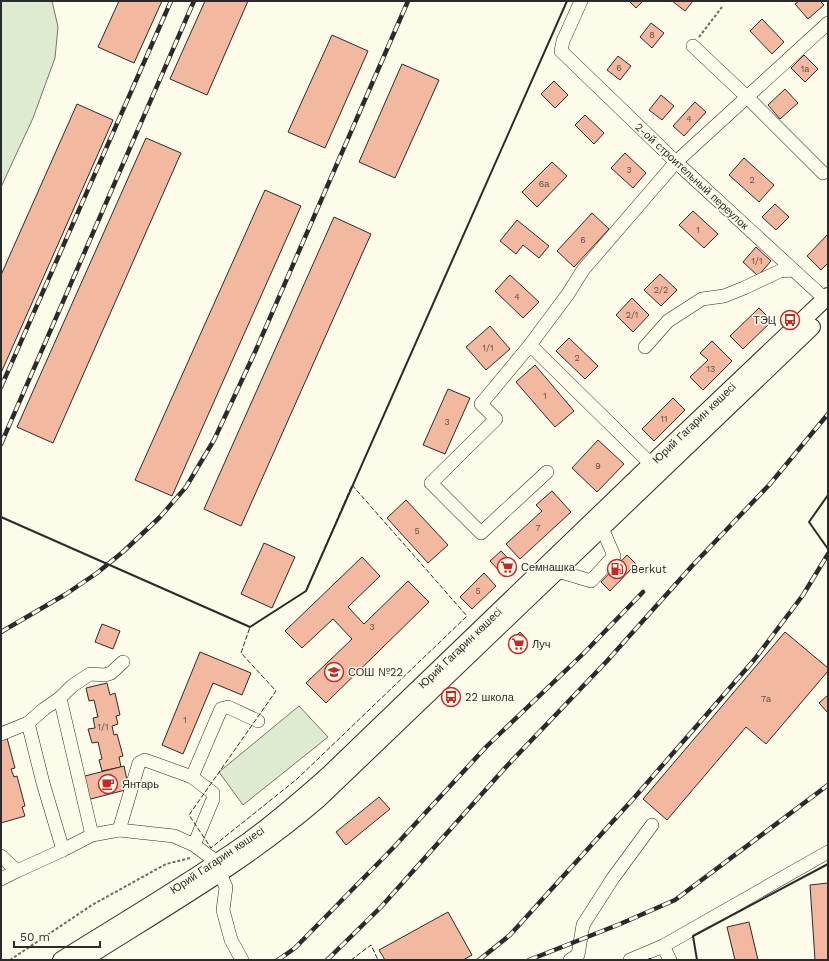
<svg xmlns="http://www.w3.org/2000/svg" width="829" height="961" font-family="'Work Sans',sans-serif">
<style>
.green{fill:#deebd1;stroke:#74746e}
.building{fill:#f2b8a0;stroke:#2b2b2b}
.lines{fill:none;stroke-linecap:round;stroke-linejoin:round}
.minor-casing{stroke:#2b2b2b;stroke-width:14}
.major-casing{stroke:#2b2b2b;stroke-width:18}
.path{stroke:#6a6964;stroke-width:2;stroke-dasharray:3 2;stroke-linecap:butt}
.minor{stroke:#fdfbea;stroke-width:13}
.major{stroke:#fdfbea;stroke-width:16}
.rail-casing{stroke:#2b2b2b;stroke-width:4.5}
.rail{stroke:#fdfbea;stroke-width:3;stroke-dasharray:9;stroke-linecap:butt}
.fence{stroke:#2b2b2b;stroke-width:1;stroke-dasharray:5 2;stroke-linecap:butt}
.wall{stroke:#2b2b2b;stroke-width:2}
.labels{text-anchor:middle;stroke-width:3;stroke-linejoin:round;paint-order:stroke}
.number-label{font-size:9px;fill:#5d4e48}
.street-label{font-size:11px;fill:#2b2b2b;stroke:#fdfbea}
.poi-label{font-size:11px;fill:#2b2b2b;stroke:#fdfbea;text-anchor:start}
</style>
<rect width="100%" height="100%" fill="#fdfbea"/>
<g class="green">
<path d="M1 1H52L58 27 55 58 33 118 1 187Z"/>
<path d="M299 706 328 737 243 805 219 772Z"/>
</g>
<g class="building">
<path d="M119 1H162L134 63 98 47Z"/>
<path d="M205 1H248L207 95 170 79Z"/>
<path d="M629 1H643L636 8Z"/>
<path d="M672 1H693L685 11Z"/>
<path d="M799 1H820L824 5 808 19 795 4Z"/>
<path d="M762 19 784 42 772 54 750 31Z"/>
<path d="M651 23 664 33 652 48 640 37Z"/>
<path d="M332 35 368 51 325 148 288 132Z"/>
<path d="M804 55 818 69 805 82 791 68Z"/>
<path d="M618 56 631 66 620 80 607 70Z"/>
<path d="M402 64 439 80 395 178 359 162Z"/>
<path d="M554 81 568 95 555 108 541 94Z"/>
<path d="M785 89 798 103 780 119 768 105Z"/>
<path d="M661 95 674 106 662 120 649 110Z"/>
<path d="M695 102 706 112 684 136 673 126Z"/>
<path d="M77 104 113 120 1 373V275Z"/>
<path d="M585 115 604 133 594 144 575 125Z"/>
<path d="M146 138 181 153 53 443 17 427Z"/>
<path d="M625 153 646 173 633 188 611 168Z"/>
<path d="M744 158 774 185 759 202 729 175Z"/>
<path d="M552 162 567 176 537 207 522 192Z"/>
<path d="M265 190 301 206 172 496 135 480Z"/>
<path d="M775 204 789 217 776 230 762 217Z"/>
<path d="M693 211 718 234 704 248 679 225Z"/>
<path d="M592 213 609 229 574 267 557 251Z"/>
<path d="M334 217 371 234 241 526 204 509Z"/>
<path d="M517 220 549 246 539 258 523 245 516 254 500 241Z"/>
<path d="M828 234V263L821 270 807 256Z"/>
<path d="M756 247 771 261 758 276 743 262Z"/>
<path d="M660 274 677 290 661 306 644 290Z"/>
<path d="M510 275 539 302 523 318 495 291Z"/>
<path d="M632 298 649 315 633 332 616 315Z"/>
<path d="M759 308 772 321 743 349 730 336Z"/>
<path d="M490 326 510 349 486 370 466 347Z"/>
<path d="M569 338 598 366 585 379 556 351Z"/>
<path d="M712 341 732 361 703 390 690 377 708 360 700 353Z"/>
<path d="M535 365 574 411 555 427 516 382Z"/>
<path d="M448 389 470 398 445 454 423 445Z"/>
<path d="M673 398 685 410 654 441 642 429Z"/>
<path d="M598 440 624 464 597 492 572 468Z"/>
<path d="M552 491 571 512 520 559 506 544 542 511 536 505Z"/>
<path d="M406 500 448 545 428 563 387 518Z"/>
<path d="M264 543 295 557 272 608 241 594Z"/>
<path d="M501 551 515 566 504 576 490 561Z"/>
<path d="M627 555 636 564 610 591 601 582Z"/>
<path d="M362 557 380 576 348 607 364 624 408 581 429 602 326 703 306 683 352 639 333 619 302 648 285 631Z"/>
<path d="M484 573 496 586 472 609 460 597Z"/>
<path d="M102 624 120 631 113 649 95 642Z"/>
<path d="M520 632 527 640 515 652 508 644Z"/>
<path d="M785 632 828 668V671L766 744 746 727 667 820 643 799Z"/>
<path d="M200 652 251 673 242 695 213 683 183 754 162 745Z"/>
<path d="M107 683 110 695 115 693 120 715 116 716 118 724 112 726 114 735 117 734 123 756 119 757 121 767 102 771 99 760 102 759 98 742 92 743 88 729 95 728 93 718 98 717 94 700 89 701 86 688Z"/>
<path d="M828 695V713L819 703Z"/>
<path d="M7 738 15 768 11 769 14 777 17 776 25 806 22 807 25 816 1 823V740Z"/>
<path d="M124 766 129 789 87 800 81 777Z"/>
<path d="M379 797 390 809 346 845 336 832Z"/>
<path d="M828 883V960H815L810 885Z"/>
<path d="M448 912 472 955 463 960H385L379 950Z"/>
<path d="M749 922 758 960H735L727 927Z"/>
</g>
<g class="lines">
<defs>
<g id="minor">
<path d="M581 1 563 41 561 51 676 162 825 299"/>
<path d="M693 46 747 97 823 173"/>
<path d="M530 345 657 470"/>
<path d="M645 347 668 321 702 299 724 296 744 288 780 271 793 270"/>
<path d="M547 472 481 533 431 483 496 419 481 404 530 345 568 294 583 270 676 162 828 23"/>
<path d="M558 571 591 581 614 556 602 528"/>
<path d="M60 698 92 835"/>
<path d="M28 723 43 783 63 850"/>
<path d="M1 734 28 723 44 709 60 698 72 686 90 674 105 675 111 673 123 662"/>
<path d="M192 777 221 709 228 707 258 721"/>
<path d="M119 830 139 763 145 760 192 777 213 793V799L194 845"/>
<path d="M1 856 17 871 63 850 92 835 119 830 174 836 194 845 217 862"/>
<path d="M220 874 226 887 223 910 231 940 242 960"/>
<path d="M1 879 17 871"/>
<path d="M663 946 670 960"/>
<path d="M570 960 578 955 583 925 613 878 652 825"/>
<path d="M630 960 663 946 828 852"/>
</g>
<g id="major">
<path d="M61 960C123 921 188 883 248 841 276 821 302 798 328 775L651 464 828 296"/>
<path d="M83 960C163 909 246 862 318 800L812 327"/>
</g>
</defs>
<use href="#minor" class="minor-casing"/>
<use href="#major" class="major-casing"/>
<g class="path">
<path d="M699 37 722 7"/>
<path d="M10 960 92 905 166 864 190 858"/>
</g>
<use href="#minor" class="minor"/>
<use href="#major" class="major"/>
<defs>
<g id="rail">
<path d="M1 387 171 1"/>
<path d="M1 444 194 1"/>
<path d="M1 632 66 594 97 573 124 551 160 517 186 487 214 440 255 352 408 1"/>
<path d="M278 960 295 948 394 847 486 747 584 653 643 592"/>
<path d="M327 960 381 907 505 768 607 661 692 566 770 484 828 414"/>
<path d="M479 960 510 935 634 798 754 660 803 595 828 554"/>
<path d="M529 960 620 924 675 900 828 785"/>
</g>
</defs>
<use href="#rail" class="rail-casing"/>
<use href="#rail" class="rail"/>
<g class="fence">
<path d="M352 485 467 616 297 779 211 848 189 815 276 691 241 653 250 627 306 591Z"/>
<path d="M351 960 371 945 378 960"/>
</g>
<g class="wall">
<path d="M828 495 809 522 828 549"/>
<path d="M1 517 250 627 306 591 567 1"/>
<path d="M648 960 650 959 651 960"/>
<path d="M697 960 693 936 828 864"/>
</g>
</g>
<defs>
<symbol id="bus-ring" viewBox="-11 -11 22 22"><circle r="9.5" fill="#fdfbea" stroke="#c62828" stroke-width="1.5"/><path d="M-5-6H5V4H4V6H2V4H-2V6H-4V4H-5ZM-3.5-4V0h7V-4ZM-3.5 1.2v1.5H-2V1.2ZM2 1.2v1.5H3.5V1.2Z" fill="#c62828"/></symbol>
<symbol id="supermarket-ring" viewBox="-11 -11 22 22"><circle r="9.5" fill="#fdfbea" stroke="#c62828" stroke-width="1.5"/><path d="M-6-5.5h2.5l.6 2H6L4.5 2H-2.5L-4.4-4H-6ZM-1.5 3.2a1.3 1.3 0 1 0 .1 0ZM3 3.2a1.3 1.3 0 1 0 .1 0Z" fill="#c62828"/></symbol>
<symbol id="fuel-ring" viewBox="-11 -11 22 22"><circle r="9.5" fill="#fdfbea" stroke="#c62828" stroke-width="1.5"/><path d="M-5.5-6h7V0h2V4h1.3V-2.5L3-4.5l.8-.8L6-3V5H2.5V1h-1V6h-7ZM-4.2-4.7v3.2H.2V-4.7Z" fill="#c62828"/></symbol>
<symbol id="school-ring" viewBox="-11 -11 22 22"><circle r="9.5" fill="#fdfbea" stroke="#c62828" stroke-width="1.5"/><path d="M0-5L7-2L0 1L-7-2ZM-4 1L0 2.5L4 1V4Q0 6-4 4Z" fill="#c62828"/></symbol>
<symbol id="cafe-ring" viewBox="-11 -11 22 22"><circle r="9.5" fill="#fdfbea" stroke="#c62828" stroke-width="1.5"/><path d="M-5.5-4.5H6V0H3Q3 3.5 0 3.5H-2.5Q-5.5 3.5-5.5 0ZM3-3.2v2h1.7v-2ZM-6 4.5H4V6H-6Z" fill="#c62828"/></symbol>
</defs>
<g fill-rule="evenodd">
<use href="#bus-ring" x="779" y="309" width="22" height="22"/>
<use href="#supermarket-ring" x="496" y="556" width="22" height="22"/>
<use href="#fuel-ring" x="606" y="558" width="22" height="22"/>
<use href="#supermarket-ring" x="507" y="633" width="22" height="22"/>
<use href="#school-ring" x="323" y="661" width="22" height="22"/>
<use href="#bus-ring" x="440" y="686" width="22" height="22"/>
<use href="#cafe-ring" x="97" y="773" width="22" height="22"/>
</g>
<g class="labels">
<g class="number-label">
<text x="652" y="38">8</text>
<text x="619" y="71">6</text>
<text x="805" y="72">1а</text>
<text x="689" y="122">4</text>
<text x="629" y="173">3</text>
<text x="752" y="183">2</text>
<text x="544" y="187">6а</text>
<text x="698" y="233">1</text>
<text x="583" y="243">6</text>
<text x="757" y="264">1/1</text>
<text x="661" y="293">2/2</text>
<text x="517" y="300">4</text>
<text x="632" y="318">2/1</text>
<text x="488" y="351">1/1</text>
<text x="577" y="361">2</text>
<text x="711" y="372">13</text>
<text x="545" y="399">1</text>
<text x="664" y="422">11</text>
<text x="447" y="425">3</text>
<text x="598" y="469">9</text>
<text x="538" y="531">7</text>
<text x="417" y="534">5</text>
<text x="478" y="594">5</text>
<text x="372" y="630">3</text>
<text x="766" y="702">7а</text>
<text x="185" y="723">1</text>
<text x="103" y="730">1/1</text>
</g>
<g class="street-label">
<text transform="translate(692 176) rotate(43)" y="4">2-ой строительный переулок</text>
<text transform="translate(694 423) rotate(-44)" y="4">Юрий Гагарин көшесі</text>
<text transform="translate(460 648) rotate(-44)" y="4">Юрий Гагарин көшесі</text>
<text transform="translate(217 860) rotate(-34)" y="4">Юрий Гагарин көшесі</text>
</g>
<g class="poi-label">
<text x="776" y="324" text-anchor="end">ТЭЦ</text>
<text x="521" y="571">Семнашка</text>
<text x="631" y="573">Berkut</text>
<text x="532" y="648">Луч</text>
<text x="348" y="676">СОШ №22</text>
<text x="465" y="701">22 школа</text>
<text x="122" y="788">Янтарь</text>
</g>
</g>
<rect width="829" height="961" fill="none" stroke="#2b2b2b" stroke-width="4"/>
<path d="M14 941v6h86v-6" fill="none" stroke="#2b2b2b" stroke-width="2"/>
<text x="20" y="941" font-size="12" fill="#2b2b2b" stroke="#fdfbea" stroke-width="3" paint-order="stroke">50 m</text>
</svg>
